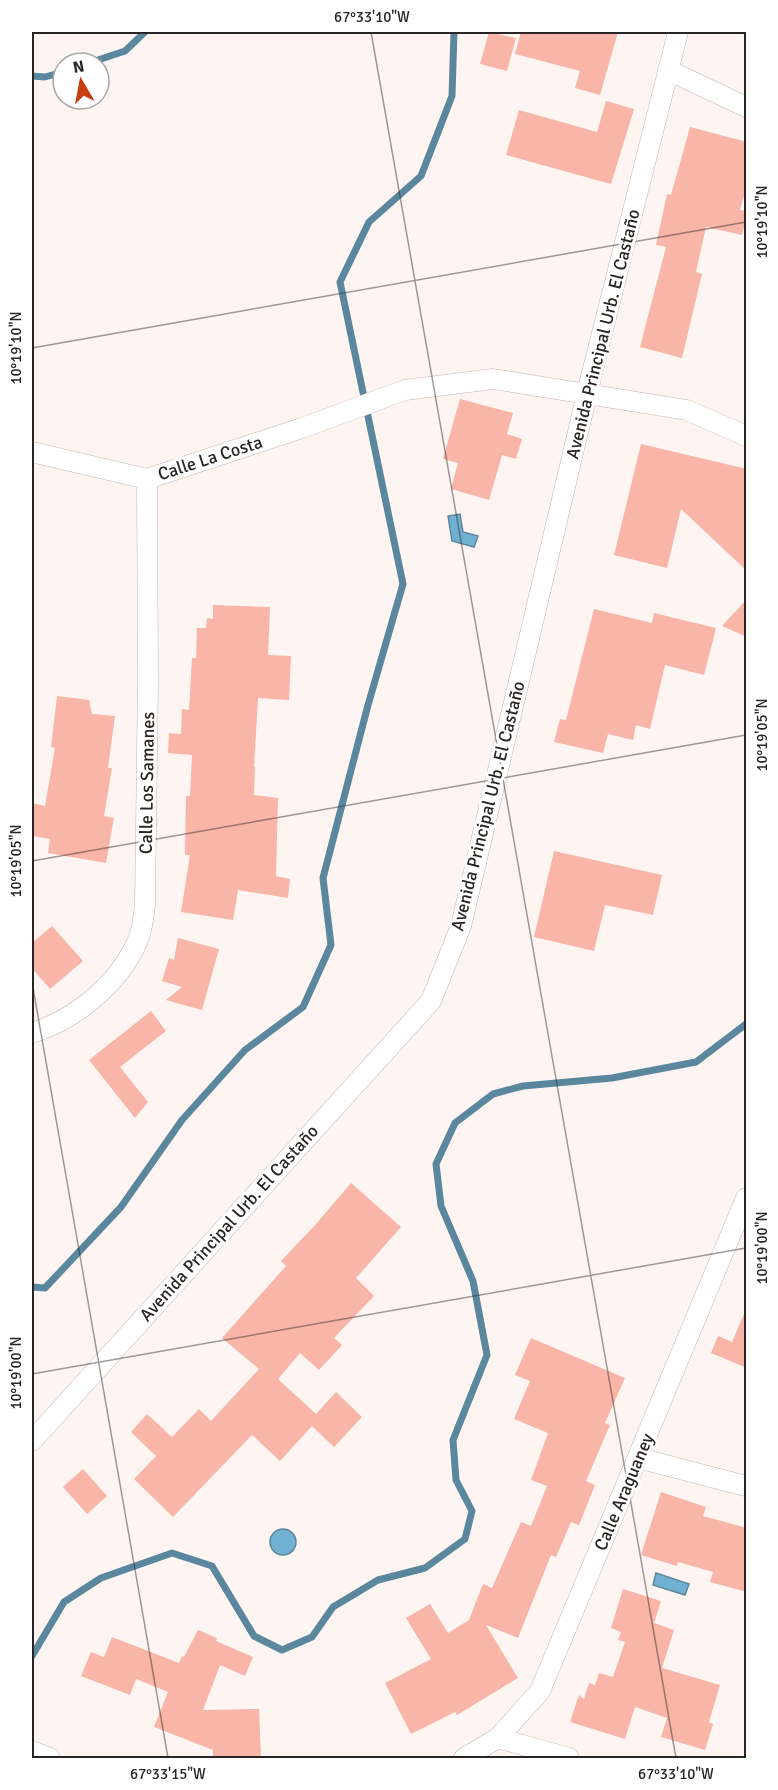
<svg xmlns="http://www.w3.org/2000/svg" width="778" height="1790" font-family="Signika,sans-serif">
<style>
.water{fill:#70b1d2;stroke:#5b879e;stroke-width:1.5}
.lines{fill:none;stroke-linecap:round;stroke-linejoin:round}
.stream{stroke:#5b879e;stroke-width:7}
.building{fill:#f9b5a7}
.street-casing{stroke:#bfb7b4;stroke-width:21}
.street{stroke:#fff;stroke-width:20}
.ticks{fill:none;stroke:#292524;stroke-width:1.5;stroke-opacity:0.45}
.labels{text-anchor:middle;stroke-width:6;stroke-linejoin:round;paint-order:stroke}
.street-label{font-size:18px;fill:#292524;stroke:#fff}
.neatline{fill:none;stroke:#292524;stroke-width:2}
.ticks-label{font-size:15px;text-anchor:middle;fill:#292524}
</style>
<rect width="100%" height="100%" fill="#fef5f2"/>
<g class="water">
<path d="M460 514 463 532 478 536 474 547 452 541 448 516Z"/>
<circle cx="283" cy="1542" r="13"/>
<path d="M656 1573 689 1584 685 1595 653 1585Z"/>
</g>
<g class="lines">
<g class="stream">
<path d="M89 63 125 51 145 32"/>
<path d="M32 76 45 77 63 72"/>
<path d="M32 1287 45 1288 121 1207 182 1120 245 1050 303 1007 331 945 323 878 368 705 403 584 340 282 369 222 421 176 452 96 454 32"/>
<path d="M32 1656 64 1602 101 1578 172 1553 212 1566 254 1636 282 1650 312 1637 333 1607 378 1580 425 1568 465 1539 472 1511 456 1480 453 1440 487 1355 473 1281 441 1206 436 1164 455 1123 493 1094 523 1086 612 1078 696 1062 746 1024"/>
</g>
</g>
<g class="building">
<path d="M489 32 516 38 507 71 480 64Z"/>
<path d="M521 32H618L600 95 575 88 580 71 515 54Z"/>
<path d="M606 101 634 109 611 184 506 155 519 110 597 132Z"/>
<path d="M690 127 747 142V185L740 210 747 211V215L742 235 706 227 696 272 702 274 682 358 640 347 666 247 656 245 667 194 671 195Z"/>
<path d="M460 399 513 413 507 434 522 439 516 459 502 455 489 500 451 489 458 463 443 459Z"/>
<path d="M641 444 747 469V571L681 509 667 568 614 555Z"/>
<path d="M747 599V637L722 626Z"/>
<path d="M213 605 270 607 268 655 291 656 289 700 258 698 254 767H255L254 795 278 798 276 876 290 879 288 898 238 890 233 920 181 912 190 855H185L186 796H190L192 755 168 753 169 733 181 734 182 709 189 710 192 658H196L197 628H206L207 618 213 619Z"/>
<path d="M594 609 652 623 654 613 716 628 704 675 665 665 650 729 636 725 633 740 608 734 603 753 554 742 560 719 566 720Z"/>
<path d="M57 696 89 700 92 714 115 716 108 768H112L104 816 114 818 106 863 48 853 50 839 32 836V803L45 806 55 748 51 747Z"/>
<path d="M554 851 662 875 653 915 605 905 594 951 534 937Z"/>
<path d="M52 926 83 961 50 989 32 968V943Z"/>
<path d="M178 938 219 949 202 1010 166 1000 182 987 162 981 169 958 174 960Z"/>
<path d="M151 1011 166 1031 120 1067 148 1102 135 1118 89 1060Z"/>
<path d="M351 1183 401 1227 356 1278 374 1296 334 1338 342 1345 319 1370 300 1353 278 1379 316 1414 336 1392 362 1417 334 1447 312 1426 280 1461 252 1435 173 1517 134 1479 156 1456 131 1432 147 1414 172 1437 199 1409 211 1421 259 1369 222 1338 286 1266 281 1261 316 1224Z"/>
<path d="M747 1307V1368L711 1353 718 1336 732 1342Z"/>
<path d="M531 1338 625 1378 605 1423 610 1425 586 1481 595 1485 579 1525 571 1522 556 1557 551 1555 518 1638 486 1625 518 1678 457 1715 455 1712 411 1734 385 1683 431 1659 406 1618 430 1604 448 1633 469 1620 483 1584 492 1588 521 1522 531 1526 547 1486 531 1480 548 1433 514 1419 530 1381 515 1375Z"/>
<path d="M83 1469 107 1496 87 1514 63 1487Z"/>
<path d="M661 1492 706 1507 703 1516 747 1528V1592L710 1582 713 1572 678 1562 677 1566 641 1555Z"/>
<path d="M623 1589 661 1601 654 1623 674 1630 662 1668 720 1685 709 1722 713 1724 705 1750 661 1737 667 1718 635 1707 625 1739 570 1722 579 1695 584 1699 589 1683 595 1685 599 1673 613 1677 625 1642 618 1640 621 1632 611 1628Z"/>
<path d="M198 1630 217 1638 216 1641 253 1657 245 1676 220 1665 203 1710 259 1709 261 1758H213V1750L154 1727 168 1692 136 1679 130 1695 81 1676 91 1652 104 1657 112 1637 179 1663 182 1656 184 1657Z"/>
</g>
<g class="lines">
<defs>
<g id="street">
<path d="M668 70 746 107"/>
<path d="M32 452 147 479 302 428 405 390 493 379 687 410 746 436"/>
<path d="M32 1033C76 1019 119 984 138 940 142 929 144 916 145 904L148 681 147 479"/>
<path d="M32 1441 431 1001 461 926 591 377 678 32"/>
<path d="M638 1458 746 1486"/>
<path d="M498 1738 569 1758"/>
<path d="M32 1751 50 1758"/>
<path d="M464 1758 498 1738 540 1691 746 1198"/>
</g>
</defs>
<use href="#street" class="street-casing"/>
<use href="#street" class="street"/>
</g>
<path class="ticks" d="M371 32 676 1758M32 348 746 222M32 861 746 735M32 982 168 1758M32 1374 746 1248"/>
<g class="labels">
<g class="street-label">
<text transform="translate(603 334) rotate(-76)" y="6">Avenida Principal Urb. El Castaño</text>
<text transform="translate(210 458) rotate(-18)" y="6">Calle La Costa</text>
<text transform="translate(147 783) rotate(-89)" y="6">Calle Los Samanes</text>
<text transform="translate(488 806) rotate(-76)" y="6">Avenida Principal Urb. El Castaño</text>
<text transform="translate(229 1223) rotate(-48)" y="6">Avenida Principal Urb. El Castaño</text>
<text transform="translate(624 1492) rotate(-67)" y="6">Calle Araguaney</text>
</g>
</g>
<rect width="778" height="1790" fill="none" stroke="#ffffff" stroke-width="66"/>
<g transform="translate(81 81) rotate(350)"><circle r="28" fill="#ffffff" stroke="#a9a8a7" stroke-width="1.5"/>
<path d="M0-4.5L10 22L0 15L-10 22Z" fill="#c73f10"/>
<text y="-9" font-size="16" font-weight="bold" text-anchor="middle" fill="#292524">N</text>
</g>
<rect x="33" y="33" width="712" height="1724" class="neatline"/>
<g class="ticks-label">
<text x="372" y="22">67°33'10"W</text>
<text transform="translate(762 222) rotate(-90)" y="5">10°19'10"N</text>
<text transform="translate(16 348) rotate(-90)" y="5">10°19'10"N</text>
<text transform="translate(762 735) rotate(-90)" y="5">10°19'05"N</text>
<text transform="translate(16 861) rotate(-90)" y="5">10°19'05"N</text>
<text transform="translate(762 1248) rotate(-90)" y="5">10°19'00"N</text>
<text transform="translate(16 1373) rotate(-90)" y="5">10°19'00"N</text>
<text x="168" y="1779">67°33'15"W</text>
<text x="676" y="1779">67°33'10"W</text>
</g>
</svg>
